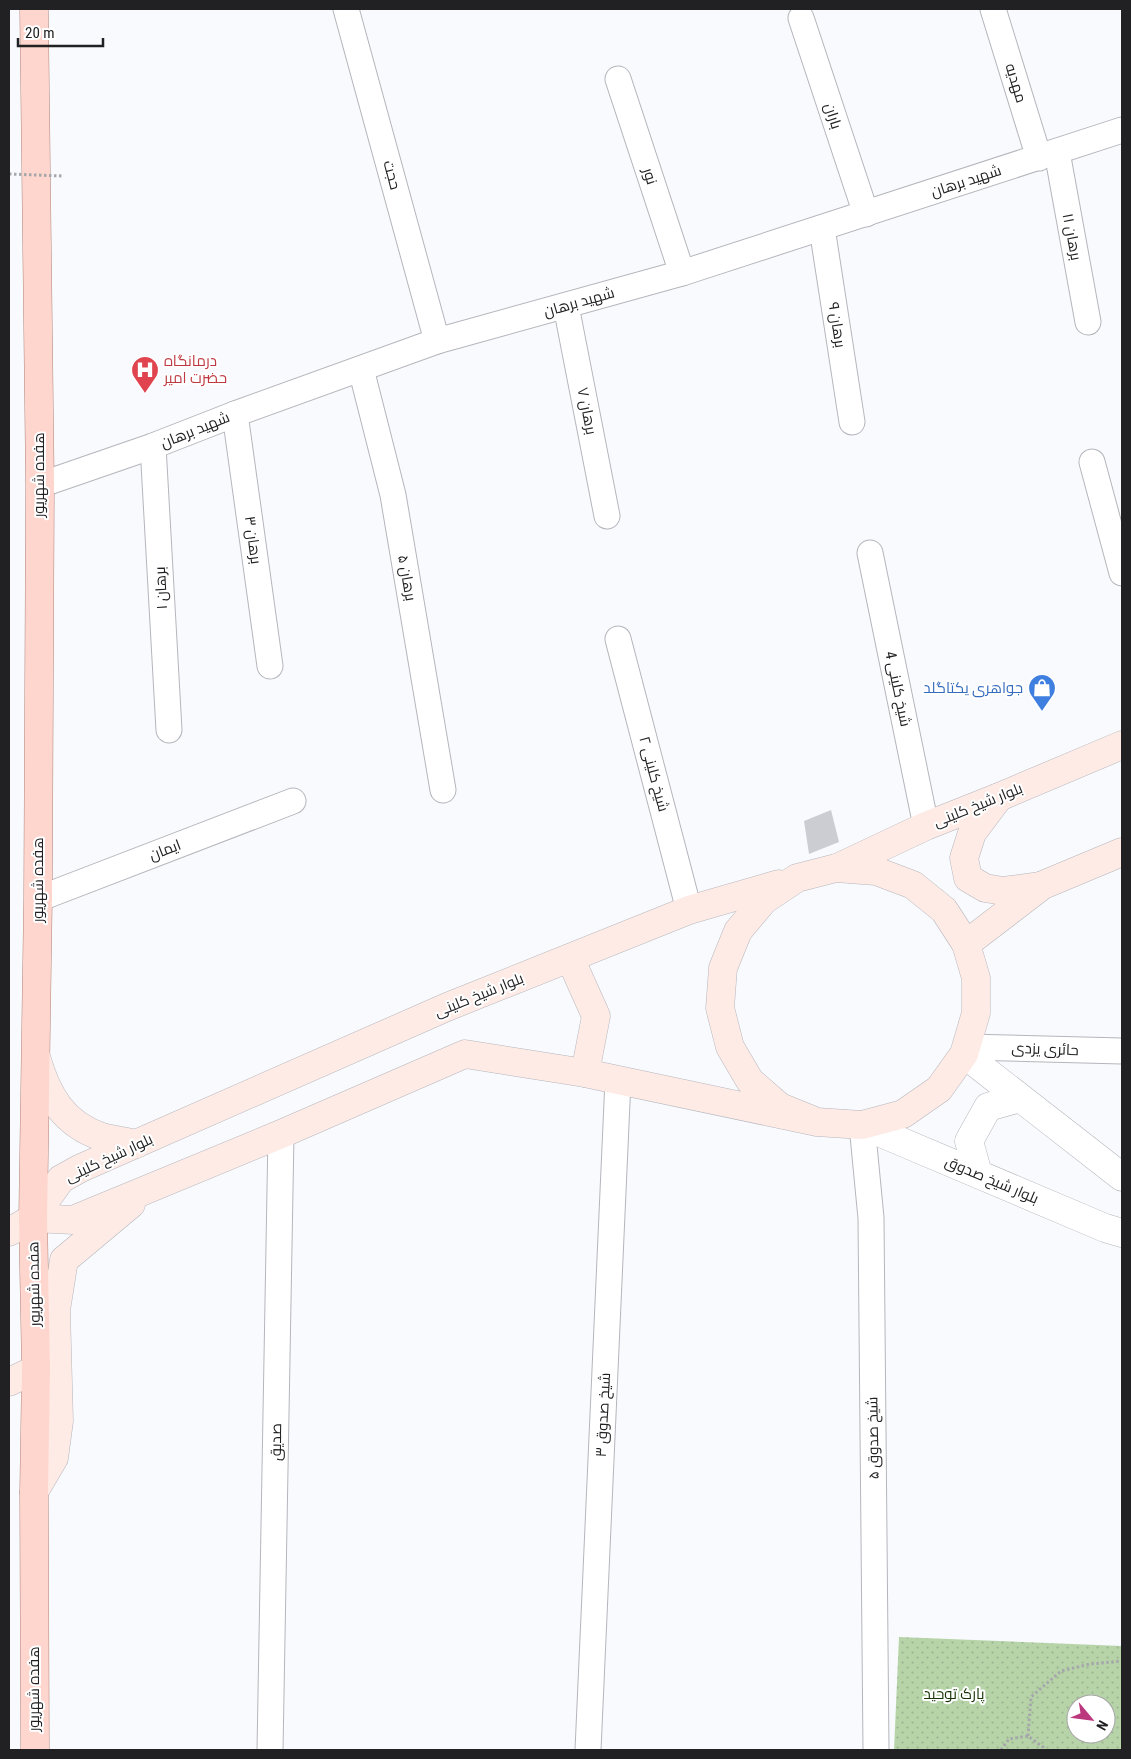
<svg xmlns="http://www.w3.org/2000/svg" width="1131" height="1759" font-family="'Roboto Condensed',Cairo,sans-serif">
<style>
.park{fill:url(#park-dots);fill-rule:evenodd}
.building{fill:#cccdd3}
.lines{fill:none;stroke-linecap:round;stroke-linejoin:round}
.minor-casing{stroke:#b5b6bc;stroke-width:27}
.tertiary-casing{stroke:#b5b6bc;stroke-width:29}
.secondary-casing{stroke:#b5b6bc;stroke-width:29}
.primary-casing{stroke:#b0857b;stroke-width:29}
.path{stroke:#a6a7ab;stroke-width:3;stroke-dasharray:2.5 2.5;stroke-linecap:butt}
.minor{stroke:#fff;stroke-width:25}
.tertiary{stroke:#fff;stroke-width:28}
.secondary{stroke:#feebe6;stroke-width:28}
.primary{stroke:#fed6cd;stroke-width:28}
.path-bridge{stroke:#a6a7ab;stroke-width:3;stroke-dasharray:2.5 2.5;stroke-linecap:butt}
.labels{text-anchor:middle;stroke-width:4;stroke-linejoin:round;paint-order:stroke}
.street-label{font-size:15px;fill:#212123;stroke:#fff}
.health-label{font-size:15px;fill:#be3a42;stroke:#fff;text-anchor:start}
.shop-label{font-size:15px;fill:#366cbe;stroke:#fff;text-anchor:end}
.park-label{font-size:15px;fill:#163303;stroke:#fff}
</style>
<defs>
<pattern id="park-dots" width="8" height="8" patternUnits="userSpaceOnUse" patternTransform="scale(1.25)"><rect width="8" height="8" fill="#b7d4a9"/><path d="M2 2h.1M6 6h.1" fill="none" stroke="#9db691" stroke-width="1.8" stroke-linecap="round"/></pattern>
</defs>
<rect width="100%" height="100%" fill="#f8fafe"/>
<path class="park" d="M899 1637 1122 1646V1750H894ZM1076 1704H1106V1734H1076Z"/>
<path class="building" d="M831 810 839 842 809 854 804 821Z"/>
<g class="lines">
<defs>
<g id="minor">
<path d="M346 9 437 341"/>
<path d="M993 9 1039 158"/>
<path d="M801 18 866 214"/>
<path d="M618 79 682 273"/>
<path d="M1057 152 1088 322"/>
<path d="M822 228 852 422"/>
<path d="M566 306 607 516"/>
<path d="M361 369 393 495 443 790"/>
<path d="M235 414 270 666"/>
<path d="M153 446 169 730"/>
<path d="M1092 462 1122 573"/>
<path d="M40 485 153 446 235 414 437 341 682 273 1122 130"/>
<path d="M870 553 926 826"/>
<path d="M618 639 689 910"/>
<path d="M38 899 293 801"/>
<path d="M967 1047 1122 1051"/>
<path d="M862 1125 871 1218 876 1750"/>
<path d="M270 1750 281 1134"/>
<path d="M588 1750 618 1080"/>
</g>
<g id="tertiary">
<path d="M964 1054 1122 1177"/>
<path d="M862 1125 1105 1228 1122 1233"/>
<path d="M978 1174 969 1141 988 1107 1020 1098"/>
</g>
<g id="secondary">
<path d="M999 797 972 833 964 858 968 878 985 888 1003 891 1041 886"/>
<path d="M839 867 926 826 999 797 1122 745"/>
<path d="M966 944 1043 885 1122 852"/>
<path d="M570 958 596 1016 585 1073"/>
<path d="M36 1057C47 1095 63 1124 102 1137 113 1140 125 1141 136 1144"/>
<path d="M33 1218 73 1220 281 1134 465 1054 585 1073 817 1122 862 1125 903 1114 939 1089 964 1054 976 1013V978L966 944 944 910 913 885 876 871 836 868 797 878 764 900 738 931 723 968 720 1008 730 1047 750 1081 780 1107 817 1122"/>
<path d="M9 1232 33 1218 61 1179 81 1168 447 1007 689 910 779 884"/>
<path d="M9 1382 36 1369"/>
<path d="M34 1492 54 1458 59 1421 56 1310 64 1260 131 1204"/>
</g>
<path id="primary" d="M34 9 40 485 38 899 33 1218 36 1369 34 1492 35 1750"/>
</defs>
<use href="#minor" class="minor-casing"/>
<use href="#tertiary" class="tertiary-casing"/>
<use href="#secondary" class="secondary-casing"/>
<use href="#primary" class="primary-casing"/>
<g class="path">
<path d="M1028 1736 1031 1697 1061 1671 1090 1664 1122 1661"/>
<path d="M1001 1750 1009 1739 1028 1736 1043 1747V1750"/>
</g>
<use href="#minor" class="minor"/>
<use href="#tertiary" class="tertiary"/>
<use href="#secondary" class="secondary"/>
<use href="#primary" class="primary"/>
<path class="path-bridge" d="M9 174 63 176"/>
</g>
<defs>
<symbol id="hospital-pin" viewBox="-11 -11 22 30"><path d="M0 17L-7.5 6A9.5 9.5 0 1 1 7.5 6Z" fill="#e0444e" stroke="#fff"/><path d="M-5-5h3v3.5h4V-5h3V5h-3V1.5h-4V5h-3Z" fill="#fff"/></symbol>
<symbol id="shop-pin" viewBox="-11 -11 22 30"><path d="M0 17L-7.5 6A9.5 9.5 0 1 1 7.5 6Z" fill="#3f7fe0" stroke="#fff"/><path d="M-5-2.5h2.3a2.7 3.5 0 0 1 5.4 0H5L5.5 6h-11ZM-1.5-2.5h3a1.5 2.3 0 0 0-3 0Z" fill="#fff"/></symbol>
</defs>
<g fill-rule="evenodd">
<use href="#hospital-pin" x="129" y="354" width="32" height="43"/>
<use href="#shop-pin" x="1026" y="672" width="32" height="43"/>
</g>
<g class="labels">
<g class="street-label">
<text transform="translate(1016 83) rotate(73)" y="5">مهدیه</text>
<text transform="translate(833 116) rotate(72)" y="5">باران</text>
<text transform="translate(392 175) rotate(75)" y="5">حجت</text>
<text transform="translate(650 176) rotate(72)" y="5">نور</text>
<text transform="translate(966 181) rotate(-18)" y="5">شهید برهان</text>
<text transform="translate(1072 237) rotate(79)" y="5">برهان ۱۱</text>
<text transform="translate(579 302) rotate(-16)" y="5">شهید برهان</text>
<text transform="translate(837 325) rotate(81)" y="5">برهان ۹</text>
<text transform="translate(587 411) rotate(79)" y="5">برهان ۷</text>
<text transform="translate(195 430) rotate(-22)" y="5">شهید برهان</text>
<text transform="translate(39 475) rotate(-90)" y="5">هفده شهریور</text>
<text transform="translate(253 540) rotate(82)" y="5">برهان ۳</text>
<text transform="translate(407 578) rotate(80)" y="5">برهان ۵</text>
<text transform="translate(161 588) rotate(-93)" y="5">برهان ۱</text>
<text transform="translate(898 689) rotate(78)" y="5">شیخ کلینی 4</text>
<text transform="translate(654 774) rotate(75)" y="5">شیخ کلینی ۲</text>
<text transform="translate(978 805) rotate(-22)" y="5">بلوار شیخ کلینی</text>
<text transform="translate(165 850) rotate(-21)" y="5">ایمان</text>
<text transform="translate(38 880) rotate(-90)" y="5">هفده شهریور</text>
<text transform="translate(479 995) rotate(-22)" y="5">بلوار شیخ کلینی</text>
<text transform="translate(1045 1049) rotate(2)" y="5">حائری یزدی</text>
<text transform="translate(109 1158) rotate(-25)" y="5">بلوار شیخ کلینی</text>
<text transform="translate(992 1180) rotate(23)" y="5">بلوار شیخ صدوق</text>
<text transform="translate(34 1284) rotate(-91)" y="5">هفده شهریور</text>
<text transform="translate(603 1415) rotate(-87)" y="5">شیخ صدوق ۳</text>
<text transform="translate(873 1438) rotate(-91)" y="5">شیخ صدوق ۵</text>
<text transform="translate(276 1442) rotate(-89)" y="5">صدیق</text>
<text transform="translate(34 1689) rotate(-90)" y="5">هفده شهریور</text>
</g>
<g class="health-label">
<text x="164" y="366">درمانگاه<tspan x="164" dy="17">حضرت امیر</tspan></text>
</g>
<g class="shop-label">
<text x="1023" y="693">جواهری یکتاگلد</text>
</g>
<g class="park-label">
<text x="954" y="1699">پارک توحید</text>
</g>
</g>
<rect width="1131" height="1759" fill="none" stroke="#212123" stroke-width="20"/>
<g transform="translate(1091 1719) rotate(119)"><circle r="24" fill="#ffffff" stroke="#a6a6a7"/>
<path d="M0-4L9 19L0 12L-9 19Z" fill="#bc387e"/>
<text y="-8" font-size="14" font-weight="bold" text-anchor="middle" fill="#212123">N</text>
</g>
<path d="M18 38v8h85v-8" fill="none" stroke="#212123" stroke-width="2.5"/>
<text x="25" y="38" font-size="15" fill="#212123" stroke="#ffffff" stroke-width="4" paint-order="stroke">20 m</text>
</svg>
